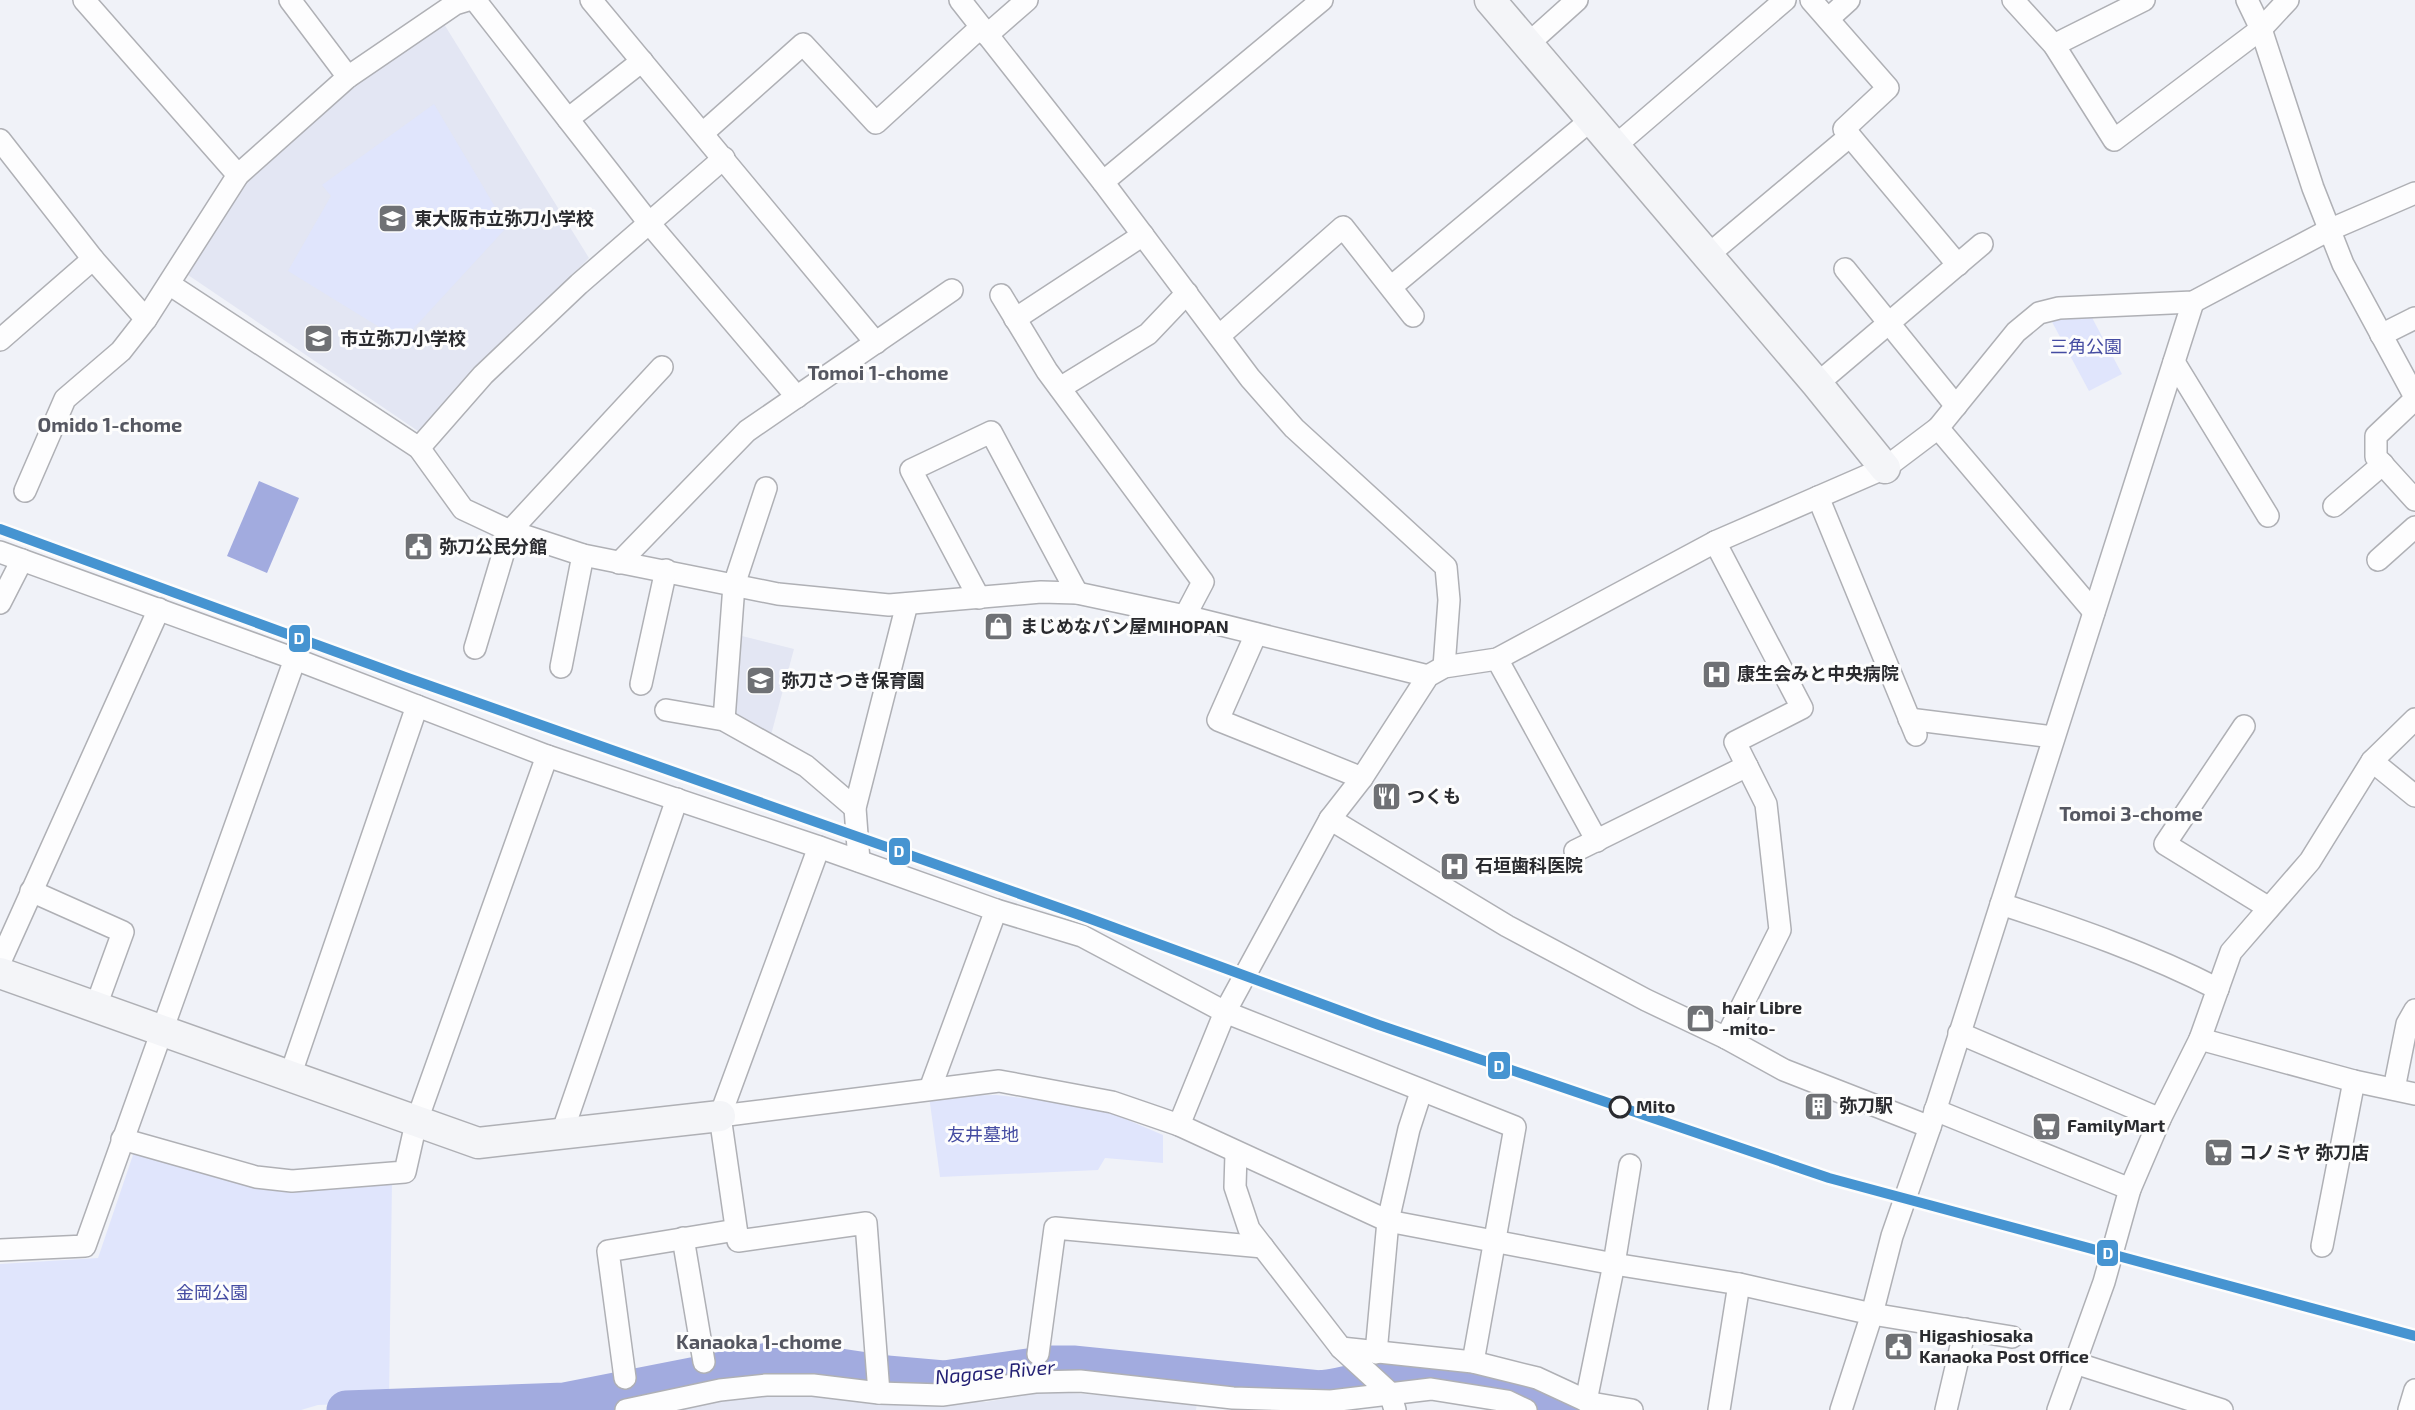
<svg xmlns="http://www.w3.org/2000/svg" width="2415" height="1410" font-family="'Exo 2','Noto Sans JP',sans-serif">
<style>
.built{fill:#e3e6f3}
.green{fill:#e0e5fc}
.water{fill:#a2abdf}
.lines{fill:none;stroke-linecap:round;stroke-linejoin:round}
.river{stroke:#a2abdf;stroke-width:39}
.street-casing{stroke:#afb0b5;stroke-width:24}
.secondary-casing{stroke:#afb0b5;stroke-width:33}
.street{stroke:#fdfdfe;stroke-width:21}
.secondary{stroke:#f4f5f8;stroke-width:30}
.rail-1-casing{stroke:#fdfdfd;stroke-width:15}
.rail-1{stroke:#4694d1;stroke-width:10}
.stop-dot{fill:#fdfdfd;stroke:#2a2b2f;stroke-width:3}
.labels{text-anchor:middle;stroke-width:6;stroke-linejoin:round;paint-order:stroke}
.poi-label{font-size:18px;font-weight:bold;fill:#2a2b2f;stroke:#fdfdfd;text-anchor:start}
.park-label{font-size:18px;fill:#454ca2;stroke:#fdfdfd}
.stop-label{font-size:18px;font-weight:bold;fill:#2a2b2f;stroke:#fdfdfd;text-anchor:start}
.neighbourhood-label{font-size:20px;font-weight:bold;fill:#555761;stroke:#fdfdfd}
.water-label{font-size:20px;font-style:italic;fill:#221f73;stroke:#fdfdfd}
.line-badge{stroke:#fdfdfd;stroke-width:2}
.badge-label{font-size:16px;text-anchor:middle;font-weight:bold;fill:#fff}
</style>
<rect width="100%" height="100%" fill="#f0f2f8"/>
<g class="built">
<path d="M444 24 589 258 418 431 188 275 245 180 352 85Z"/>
<path d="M738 635 794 649 771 735 730 712Z"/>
<path d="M1046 1391 1197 1403 1196 1410H660L736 1395 814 1392 986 1402Z"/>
</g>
<g class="green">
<path d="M434 104 507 227 402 341 288 271 331 196 322 185Z"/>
<path d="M2089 312 2122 374 2089 391 2051 320Z"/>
<path d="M997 1095 1066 1103 1109 1112 1163 1135V1163L1105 1158 1098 1170 940 1177 929 1096Z"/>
<path d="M135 1149 190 1164 392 1181 389 1402 318 1405 301 1410H0V1264L98 1258Z"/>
</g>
<path class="water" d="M259 481 299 498 267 573 227 556Z"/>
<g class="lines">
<path class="river" d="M346 1410 565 1402 768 1362 813 1364 887 1375 944 1380 1049 1365H1073L1320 1390C1351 1387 1380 1375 1411 1372 1469 1366 1514 1391 1566 1410"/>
<defs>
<g id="street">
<path d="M84 0 238 175"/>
<path d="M290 0 348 77"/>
<path d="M475 0 649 223 797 397"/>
<path d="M591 0 876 343"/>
<path d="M960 0 1103 182 1250 378 1294 428 1446 567 1449 600 1444 667"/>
<path d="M2013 0 2054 45 2114 140 2261 29 2288 0"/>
<path d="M2247 0 2261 29 2313 188 2343 264 2415 397"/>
<path d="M1828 19 1849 0"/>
<path d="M987 35 1027 0"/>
<path d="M1527 45 1577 0"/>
<path d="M2054 45 2144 0"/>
<path d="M568 119 642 61"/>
<path d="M703 133 803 44 876 123 981 27"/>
<path d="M1850 136 1958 265"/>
<path d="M0 140 93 259 146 319 238 175 348 77 455 4 468 0"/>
<path d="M1614 147 1785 0"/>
<path d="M1103 182 1322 0"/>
<path d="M1708 255 1850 136 1844 129 1888 88 1811 0"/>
<path d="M1845 269 1956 406"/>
<path d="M169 284 419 448 463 509 510 531 583 555 778 594 889 605 1041 592 1077 593 1185 616 1428 676"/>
<path d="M1391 287 1592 119"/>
<path d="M1001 295 1047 371 1203 582 1185 616"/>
<path d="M1015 319 1143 235"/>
<path d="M2381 335 2415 318"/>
<path d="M1219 336 1343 227 1413 316"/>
<path d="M0 340 93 259"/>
<path d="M2174 362 2268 516"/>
<path d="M1817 384 1982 244"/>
<path d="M1060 388 1148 334 1187 293"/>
<path d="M2415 399 2376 436V457L2415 500"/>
<path d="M1938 428 2094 612"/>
<path d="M419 448 483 375 579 284 724 158"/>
<path d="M25 491 65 399 121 351 146 319"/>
<path d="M1818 497 1916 735"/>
<path d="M2334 506 2383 464"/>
<path d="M1715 542 1802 708 1735 742 1766 804 1780 930 1726 1038"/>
<path d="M0 552 295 659 547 756 819 847 996 910 1082 936 1225 1012 1515 1127 1473 1362"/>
<path d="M2378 560 2415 527"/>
<path d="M619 563 747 431 952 290"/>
<path d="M979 598 911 470 991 432 1077 593"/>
<path d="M0 603 22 560"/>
<path d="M1256 634 1218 720 1362 778"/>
<path d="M475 648 510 531 662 367"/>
<path d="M1497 659 1597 841"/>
<path d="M561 667 583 555"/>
<path d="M641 684 666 570"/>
<path d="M666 710 724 720 806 766 855 808"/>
<path d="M1909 719 2053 737"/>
<path d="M724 720 734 585 766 488"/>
<path d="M2244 726 2165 844 2269 908"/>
<path d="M2372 761 2415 796"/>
<path d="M1330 819 1507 926 1646 1000 1726 1038 1784 1070 1930 1127"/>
<path d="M819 847 720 1116 738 1241 866 1223 879 1393"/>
<path d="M1575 851 1747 766"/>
<path d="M859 861 855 808 907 604"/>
<path d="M31 891 123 932 96 1006"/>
<path d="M2001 904C2075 928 2148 953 2218 989"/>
<path d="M0 962 159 609"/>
<path d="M1959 1033 2160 1119"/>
<path d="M2200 1039 2354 1081 2415 1094"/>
<path d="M290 1076 417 706"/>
<path d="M930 1089 996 910"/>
<path d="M2394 1089 2407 1024 2415 1010"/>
<path d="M1935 1110 2130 1189"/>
<path d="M720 1116 999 1081 1112 1102 1179 1125 1388 1221 1614 1264 1739 1284 1872 1314 2012 1337"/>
<path d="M1179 1125 1225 1012 1330 819 1362 778 1428 676 1444 667 1497 659 1715 542 1885 468 1938 428 2016 332 2039 313 2059 308 2193 302 2329 230 2415 193"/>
<path d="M562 1133 677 799"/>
<path d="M122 1139 256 1177 292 1181 405 1172 416 1123 547 756"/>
<path d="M1236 1153 1235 1187 1249 1229 1341 1348 1390 1393 1395 1410"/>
<path d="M683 1238 704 1362"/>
<path d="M2322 1246 2354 1081"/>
<path d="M0 1250 85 1246 295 659"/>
<path d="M1341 1348 1473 1362 1537 1378 1591 1403 1632 1410"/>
<path d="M1376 1353 1388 1221 1409 1129 1421 1092"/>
<path d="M1038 1354 1055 1228 1263 1247"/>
<path d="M2075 1363 2222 1410"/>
<path d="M625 1378 608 1251 736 1230"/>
<path d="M1586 1401 1614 1264 1630 1165"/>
<path d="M626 1410 720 1390 766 1385H813L879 1393 942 1395 1035 1382 1080 1381 1233 1398 1331 1401 1431 1389 1507 1401 1526 1410"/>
<path d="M1719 1410 1739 1284"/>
<path d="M1841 1410 1872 1314 1892 1236 1930 1127 2193 302"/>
<path d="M1946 1410 1965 1329"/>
<path d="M2058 1410 2104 1282 2130 1189 2160 1119 2200 1039 2231 952 2310 861 2372 761 2415 719"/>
<path d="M2409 1410 2415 1390"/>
</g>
<g id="secondary">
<path d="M1490 0 1817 384 1885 468"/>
<path d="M0 973 478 1143 720 1116"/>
</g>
</defs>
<use href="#street" class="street-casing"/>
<use href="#secondary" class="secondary-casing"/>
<use href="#street" class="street"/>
<use href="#secondary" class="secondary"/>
<defs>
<path id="rail-1" d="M0 529 405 677 1088 918 1379 1025 1829 1178 2415 1336"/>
</defs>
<use href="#rail-1" class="rail-1-casing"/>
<use href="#rail-1" class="rail-1"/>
</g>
<defs>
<symbol id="school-square" viewBox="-11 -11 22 22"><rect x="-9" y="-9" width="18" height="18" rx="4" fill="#6f7175" stroke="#fdfdfd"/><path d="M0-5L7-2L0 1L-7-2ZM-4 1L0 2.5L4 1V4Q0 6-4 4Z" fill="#fff"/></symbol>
<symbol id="civic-square" viewBox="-11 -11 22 22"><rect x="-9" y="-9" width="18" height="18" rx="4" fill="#6f7175" stroke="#fdfdfd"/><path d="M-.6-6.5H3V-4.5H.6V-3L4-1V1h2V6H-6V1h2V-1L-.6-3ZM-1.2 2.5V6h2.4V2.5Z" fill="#fff"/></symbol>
<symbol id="shop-square" viewBox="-11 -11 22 22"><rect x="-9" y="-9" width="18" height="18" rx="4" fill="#6f7175" stroke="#fdfdfd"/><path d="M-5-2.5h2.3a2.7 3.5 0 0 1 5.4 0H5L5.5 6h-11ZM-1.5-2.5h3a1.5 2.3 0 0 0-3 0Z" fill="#fff"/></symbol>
<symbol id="hospital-square" viewBox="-11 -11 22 22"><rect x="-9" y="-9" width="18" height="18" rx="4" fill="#6f7175" stroke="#fdfdfd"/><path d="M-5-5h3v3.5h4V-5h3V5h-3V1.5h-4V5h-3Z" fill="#fff"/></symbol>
<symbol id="restaurant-square" viewBox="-11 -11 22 22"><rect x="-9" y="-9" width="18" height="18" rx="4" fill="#6f7175" stroke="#fdfdfd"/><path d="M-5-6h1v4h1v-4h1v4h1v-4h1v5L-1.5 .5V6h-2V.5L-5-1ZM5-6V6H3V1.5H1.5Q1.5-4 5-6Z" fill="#fff"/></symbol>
<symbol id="building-square" viewBox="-11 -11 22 22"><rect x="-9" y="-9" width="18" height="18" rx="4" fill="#6f7175" stroke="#fdfdfd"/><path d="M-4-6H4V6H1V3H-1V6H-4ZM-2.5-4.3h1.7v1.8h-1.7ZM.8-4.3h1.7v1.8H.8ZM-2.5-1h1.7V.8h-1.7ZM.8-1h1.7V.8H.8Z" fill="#fff"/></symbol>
<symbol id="supermarket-square" viewBox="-11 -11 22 22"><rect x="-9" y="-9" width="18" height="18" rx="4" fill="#6f7175" stroke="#fdfdfd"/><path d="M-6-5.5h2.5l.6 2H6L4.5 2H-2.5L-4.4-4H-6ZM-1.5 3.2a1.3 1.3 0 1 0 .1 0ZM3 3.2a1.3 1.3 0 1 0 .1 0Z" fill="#fff"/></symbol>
</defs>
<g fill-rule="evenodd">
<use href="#school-square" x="376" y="202" width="33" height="33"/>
<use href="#school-square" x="302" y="322" width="33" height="33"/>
<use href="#civic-square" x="402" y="530" width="33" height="33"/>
<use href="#shop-square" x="982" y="610" width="33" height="33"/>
<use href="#hospital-square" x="1700" y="658" width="33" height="33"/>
<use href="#school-square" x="744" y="664" width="33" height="33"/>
<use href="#restaurant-square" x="1370" y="780" width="33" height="33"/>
<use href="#hospital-square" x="1438" y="850" width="33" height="33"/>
<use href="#shop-square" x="1684" y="1002" width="33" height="33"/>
<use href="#building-square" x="1802" y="1090" width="33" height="33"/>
<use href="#supermarket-square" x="2030" y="1110" width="33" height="33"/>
<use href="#supermarket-square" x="2202" y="1136" width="33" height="33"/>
<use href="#civic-square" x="1882" y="1330" width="33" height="33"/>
</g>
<circle class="stop-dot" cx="1620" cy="1107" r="10"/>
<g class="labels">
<g class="poi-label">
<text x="414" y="225">東大阪市立弥刀小学校</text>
<text x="340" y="345">市立弥刀小学校</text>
<text x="439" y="553">弥刀公民分館</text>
<text x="1020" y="633">まじめなパン屋MIHOPAN</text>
<text x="1737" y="680">康生会みと中央病院</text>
<text x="781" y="687">弥刀さつき保育園</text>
<text x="1407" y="803">つくも</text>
<text x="1475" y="872">石垣歯科医院</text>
<text x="1722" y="1014">hair Libre<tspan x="1722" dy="21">-mito-</tspan></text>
<text x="1839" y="1112">弥刀駅</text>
<text x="2067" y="1132">FamilyMart</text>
<text x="2239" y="1159">コノミヤ 弥刀店</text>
<text x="1919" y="1342">Higashiosaka<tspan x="1919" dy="21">Kanaoka Post Office</tspan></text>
</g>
<g class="park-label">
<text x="2086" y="353">三角公園</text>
<text x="983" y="1141">友井墓地</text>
<text x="212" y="1299">金岡公園</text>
</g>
<g class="stop-label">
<text x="1636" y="1113">Mito</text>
</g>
<g class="neighbourhood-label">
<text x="878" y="380">Tomoi 1-chome</text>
<text x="110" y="432">Omido 1-chome</text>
<text x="2131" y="821">Tomoi 3-chome</text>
<text x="759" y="1349">Kanaoka 1-chome</text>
</g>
<g class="water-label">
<text transform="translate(995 1372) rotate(-5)" y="7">Nagase River</text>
</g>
</g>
<g class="line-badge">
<rect x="288" y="624" width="23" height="29" rx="6" fill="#4694d1"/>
<rect x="888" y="837" width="23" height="29" rx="6" fill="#4694d1"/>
<rect x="1487" y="1051" width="24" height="29" rx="6" fill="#4694d1"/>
<rect x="2096" y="1239" width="23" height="28" rx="6" fill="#4694d1"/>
</g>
<g class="badge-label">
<text x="299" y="644">D</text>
<text x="899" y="857">D</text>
<text x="1499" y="1072">D</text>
<text x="2108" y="1259">D</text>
</g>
</svg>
